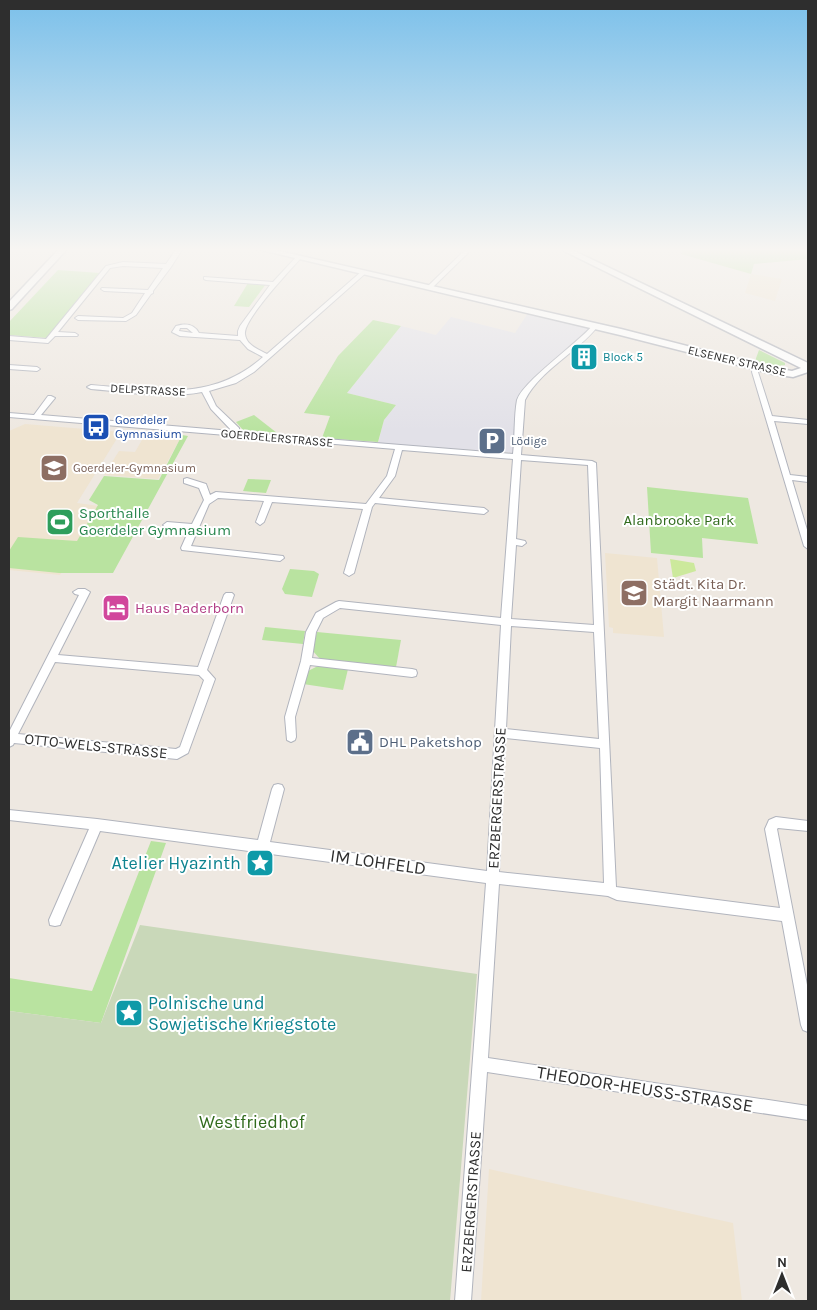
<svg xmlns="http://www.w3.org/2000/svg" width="817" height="1310" font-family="Karla,sans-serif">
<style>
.industrial{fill:#e2e1e8}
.education{fill:#efe4d1}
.green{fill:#b9e3a0}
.cemetery{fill:#c9d8b9}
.pitch{fill:#cce99c}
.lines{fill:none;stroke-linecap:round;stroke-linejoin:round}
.stream{stroke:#78d2ec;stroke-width:2}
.street-casing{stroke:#b1b4bd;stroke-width:2}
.secondary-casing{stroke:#b1b4bd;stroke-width:3}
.street{fill:#fff;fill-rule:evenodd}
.secondary{fill:#fff;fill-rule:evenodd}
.labels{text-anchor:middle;stroke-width:4;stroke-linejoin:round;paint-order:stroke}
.far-culture-label{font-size:12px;fill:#0d838f;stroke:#fff;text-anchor:start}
.far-street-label{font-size:12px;fill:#2e2e2e;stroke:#fff}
.far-transit-label{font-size:12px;fill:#164399;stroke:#fff;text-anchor:start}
.far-service-label{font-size:12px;fill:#4e5e75;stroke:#fff;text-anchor:start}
.far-education-label{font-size:12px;fill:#785e54;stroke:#fff;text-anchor:start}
.leisure-label{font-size:15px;fill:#27864d;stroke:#fff;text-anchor:start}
.park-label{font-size:15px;fill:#316b1d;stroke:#fff}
.education-label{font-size:15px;fill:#785e54;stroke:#fff;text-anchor:start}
.hotel-label{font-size:15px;fill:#b23c85;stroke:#fff;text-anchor:start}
.service-label{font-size:15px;fill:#4e5e75;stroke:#fff;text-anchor:start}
.street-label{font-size:15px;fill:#2e2e2e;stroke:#fff}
.near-street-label{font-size:18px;fill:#2e2e2e;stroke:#fff}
.near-culture-label{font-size:18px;fill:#0d838f;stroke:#fff;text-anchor:end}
.near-park-label{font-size:18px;fill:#316b1d;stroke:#fff}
</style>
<rect width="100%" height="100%" fill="#eee8e1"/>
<path class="industrial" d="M528 313 591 328 522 394 516 453 378 443 384 420 396 405 347 393 401 326 436 335 451 317 515 333Z"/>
<g class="education">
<path d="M751 274 782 279 775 301 745 293Z"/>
<path d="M25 424 121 432 77 503 99 506 60 575 9 570V431Z"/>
<path d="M146 433 182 435 158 479 104 475 119 451 135 452Z"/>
<path d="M605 553 657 558 664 637 613 633V628L609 627Z"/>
<path d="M489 1169 733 1223 742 1301H481Z"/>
</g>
<g class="green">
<path d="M683 248H808V259L754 264 751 274 681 254Z"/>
<path d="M58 270 100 273 47 338 9 335V322Z"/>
<path d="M248 283 266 284 249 307 234 306Z"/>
<path d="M373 320 401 326 347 393 396 405 384 420 378 442 322 438 330 416 304 413 338 356Z"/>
<path d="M759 350 785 363V365L777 366 755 361Z"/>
<path d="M254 415 277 433 243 430 236 422Z"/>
<path d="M182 435 188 436 113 573H59L9 568V551L18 537 77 541 98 505 89 500 104 476 159 480Z"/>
<path d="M248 479 271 480 266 493 243 491Z"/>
<path d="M647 487 748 498 758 544 702 538 703 558 651 553Z"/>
<path d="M290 569 314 571 319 574 312 597 285 594 282 589Z"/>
<path d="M265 627 305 631 303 644 262 640Z"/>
<path d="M317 632 401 640 396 667 320 659 312 650Z"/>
<path d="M318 666 348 669 343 690 303 684 306 672Z"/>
<path d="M151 841 166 843 101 1023 9 1011V978L92 991Z"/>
</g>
<path class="cemetery" d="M140 925 477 974 450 1301H9V1011L101 1023Z"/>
<path class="pitch" d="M670 559 694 563 696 571 673 578Z"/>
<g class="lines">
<g class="stream">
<path d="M800 248H802"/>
<path d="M806 251H808"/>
</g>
<defs>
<g id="street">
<path d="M177 248H183L171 267 153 291V293L151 294 136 315 126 321 78 320 75 318 78 316 123 318 132 313 145 293 104 291 101 289 102 288 148 290 163 268 123 266 110 268 58 332 75 333 78 335 77 336H55L48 343 9 340V336L46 339 106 266 123 262 166 264Z"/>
<path d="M467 248H473L431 289H427V287Z"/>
<path d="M297 256 302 257C291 269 243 320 245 334 246 345 259 350 267 354L362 271 367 272 254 372 236 383 209 391 216 406 239 428V432L513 454C515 439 514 415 517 400 523 381 577 344 593 325L598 326C577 353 541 369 525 400L521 455 592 461 596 463 616 887 780 908 765 829 769 820 776 817 808 821V831L778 828 777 829 808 990V1032L803 1030 801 1025 782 921 617 900 608 896 499 884 488 1058 808 1106V1120L487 1072 471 1301H455L486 883 100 831 60 925 55 926 50 925 49 920 89 829 9 820V810L97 819 258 840 272 789 274 785 278 784 282 785 284 789 270 842 487 871 501 625 340 608 323 618 316 632 312 658 412 669 416 670 417 673 416 676 412 677 310 665 295 717 296 737 295 740 291 742 287 740 285 717 301 661 306 632 316 613 336 602 339 601 501 618 513 459 402 450 395 476 379 498 484 508 488 511 484 514 375 503 372 507 354 573 349 576 344 573 363 509 272 502 264 522 260 525 256 522 264 501 218 498 209 504 191 546 283 556 284 558 280 561 182 550 181 548 189 530 167 528 163 525 167 522 192 524 204 500 199 488 184 483V479L187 478 206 484 210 495 216 492 366 504 387 476 395 449 9 417V413L34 415 48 396H51L55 398 41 415 232 431 211 409 202 392C166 399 127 392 91 389L87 387 91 385C155 390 211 403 263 357L248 349 240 340 180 336 172 332 176 326C186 323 194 324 199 333L238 336V331L240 326 270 285 206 280 204 279V277L273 282ZM180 328H187L193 333 179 331ZM521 460 588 465 594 625 511 619 516 545 522 546 526 543 525 541 516 539ZM511 626 594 632 599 739 506 729ZM505 738 600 748 604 883 499 872Z"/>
<path d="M756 364 759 366 758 372 772 416 808 420V424L774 421 790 475 808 477V482L792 480 808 533V549L804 546 752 372 753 366Z"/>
<path d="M9 365 37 367 40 369 37 371 9 369Z"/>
<path d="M78 589H85L90 592 58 655 198 667 224 595 226 593H232L234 595 207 670 215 679 188 753 177 759 14 743 13 745 9 747V732L79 595 75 594 73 592ZM55 662 199 675 204 680 180 747 176 749 18 734Z"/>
</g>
<g id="secondary">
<path d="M60 248H68L12 309 9 310V302Z"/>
<path d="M253 248H266L621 329 773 368 792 371 801 368 558 248H568L808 363V372L793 377 773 374 620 335Z"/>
</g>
</defs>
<use href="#street" class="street-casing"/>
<use href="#secondary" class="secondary-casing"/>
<use href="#street" class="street"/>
<use href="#secondary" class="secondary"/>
</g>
<linearGradient id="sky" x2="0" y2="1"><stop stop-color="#7bc0ea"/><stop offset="0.58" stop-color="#f7f5f2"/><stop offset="1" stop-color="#f7f5f2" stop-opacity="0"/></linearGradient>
<rect width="817" height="431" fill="url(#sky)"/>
<defs>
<symbol id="building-square" viewBox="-11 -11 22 22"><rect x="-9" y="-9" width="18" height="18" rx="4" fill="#0f9aa8" stroke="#fff"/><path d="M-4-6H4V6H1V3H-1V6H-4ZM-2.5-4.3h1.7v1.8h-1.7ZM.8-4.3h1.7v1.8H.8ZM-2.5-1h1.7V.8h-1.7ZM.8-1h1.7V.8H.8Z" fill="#fff"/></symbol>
<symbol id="bus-square" viewBox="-11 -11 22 22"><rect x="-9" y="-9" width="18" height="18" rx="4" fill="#1a4fb4" stroke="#fff"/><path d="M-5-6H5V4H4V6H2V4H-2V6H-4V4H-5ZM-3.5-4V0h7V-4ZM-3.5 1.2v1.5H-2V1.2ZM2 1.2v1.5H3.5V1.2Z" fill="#fff"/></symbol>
<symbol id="parking-square" viewBox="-11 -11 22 22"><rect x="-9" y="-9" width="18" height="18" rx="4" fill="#5c6f8a" stroke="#fff"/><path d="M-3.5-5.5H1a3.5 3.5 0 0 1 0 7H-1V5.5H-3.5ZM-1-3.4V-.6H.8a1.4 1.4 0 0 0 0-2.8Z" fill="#fff"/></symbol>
<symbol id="school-square" viewBox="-11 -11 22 22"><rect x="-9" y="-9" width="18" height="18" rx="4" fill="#8d6e63" stroke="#fff"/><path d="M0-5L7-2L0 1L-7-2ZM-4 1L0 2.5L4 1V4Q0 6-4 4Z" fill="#fff"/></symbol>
<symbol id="stadium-square" viewBox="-11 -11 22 22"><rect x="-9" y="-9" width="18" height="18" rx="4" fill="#2e9e5b" stroke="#fff"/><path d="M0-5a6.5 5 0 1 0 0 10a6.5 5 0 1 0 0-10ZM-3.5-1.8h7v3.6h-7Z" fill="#fff"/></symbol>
<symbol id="hotel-square" viewBox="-11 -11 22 22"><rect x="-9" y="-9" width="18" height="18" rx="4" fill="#d1479c" stroke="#fff"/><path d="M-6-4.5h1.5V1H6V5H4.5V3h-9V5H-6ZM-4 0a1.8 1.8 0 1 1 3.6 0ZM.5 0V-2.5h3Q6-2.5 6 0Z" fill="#fff"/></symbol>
<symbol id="civic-square" viewBox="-11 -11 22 22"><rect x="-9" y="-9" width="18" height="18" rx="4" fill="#5c6f8a" stroke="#fff"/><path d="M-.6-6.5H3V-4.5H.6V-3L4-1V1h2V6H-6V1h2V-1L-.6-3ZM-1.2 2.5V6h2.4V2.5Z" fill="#fff"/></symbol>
<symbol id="sight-square" viewBox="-11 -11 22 22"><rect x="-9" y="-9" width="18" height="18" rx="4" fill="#0f9aa8" stroke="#fff"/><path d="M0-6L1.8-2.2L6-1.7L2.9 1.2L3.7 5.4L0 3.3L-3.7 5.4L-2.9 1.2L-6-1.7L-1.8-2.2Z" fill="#fff"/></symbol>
</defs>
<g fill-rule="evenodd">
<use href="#building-square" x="568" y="341" width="32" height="32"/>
<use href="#bus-square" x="80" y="411" width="32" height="32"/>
<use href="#parking-square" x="476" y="425" width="32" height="32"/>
<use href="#school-square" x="38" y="452" width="32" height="32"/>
<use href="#stadium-square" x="44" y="506" width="32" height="32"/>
<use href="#school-square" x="618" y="577" width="32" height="32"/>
<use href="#hotel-square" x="100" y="592" width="32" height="32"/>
<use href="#civic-square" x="344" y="726" width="32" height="32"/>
<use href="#sight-square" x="244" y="847" width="32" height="32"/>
<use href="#sight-square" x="113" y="997" width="32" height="32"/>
</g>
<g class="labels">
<g class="far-culture-label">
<text x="603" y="361">Block 5</text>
</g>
<g class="far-street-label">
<text transform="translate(737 361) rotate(13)" y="4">ELSENER STRASSE</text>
<text transform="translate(148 390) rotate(3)" y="4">DELPSTRASSE</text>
<text transform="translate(277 438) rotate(5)" y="4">GOERDELERSTRASSE</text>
</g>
<g class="far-transit-label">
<text x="115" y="424">Goerdeler<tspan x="115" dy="14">Gymnasium</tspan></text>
</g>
<g class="far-service-label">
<text x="511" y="445">Lödige</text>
</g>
<g class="far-education-label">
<text x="73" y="472">Goerdeler-Gymnasium</text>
</g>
<g class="leisure-label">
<text x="79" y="518">Sporthalle<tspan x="79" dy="17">Goerdeler Gymnasium</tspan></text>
</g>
<g class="park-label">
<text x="679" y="525">Alanbrooke Park</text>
</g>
<g class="education-label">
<text x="653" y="589">Städt. Kita Dr.<tspan x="653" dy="17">Margit Naarmann</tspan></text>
</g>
<g class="hotel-label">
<text x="135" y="613">Haus Paderborn</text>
</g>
<g class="service-label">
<text x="379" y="747">DHL Paketshop</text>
</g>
<g class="street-label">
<text transform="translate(96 746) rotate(6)" y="5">OTTO-WELS-STRASSE</text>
<text transform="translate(497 798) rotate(-87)" y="5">ERZBERGERSTRASSE</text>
<text transform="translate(471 1202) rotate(-86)" y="5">ERZBERGERSTRASSE</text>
</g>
<g class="near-street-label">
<text transform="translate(378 862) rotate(8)" y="6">IM LOHFELD</text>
<text transform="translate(645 1089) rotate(9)" y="6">THEODOR-HEUSS-STRASSE</text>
</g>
<g class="near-culture-label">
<text x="241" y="869">Atelier Hyazinth</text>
<text x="148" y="1009" text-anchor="start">Polnische und<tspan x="148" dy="21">Sowjetische Kriegstote</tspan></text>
</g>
<g class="near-park-label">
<text x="252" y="1128">Westfriedhof</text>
</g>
</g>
<rect width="817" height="1310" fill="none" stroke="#2e2e2e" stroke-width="20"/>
<g transform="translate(782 1275)" stroke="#ffffff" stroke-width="4" paint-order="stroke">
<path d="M0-4L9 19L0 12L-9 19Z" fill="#2e2e2e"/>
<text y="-8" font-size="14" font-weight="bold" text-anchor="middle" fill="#2e2e2e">N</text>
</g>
</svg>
